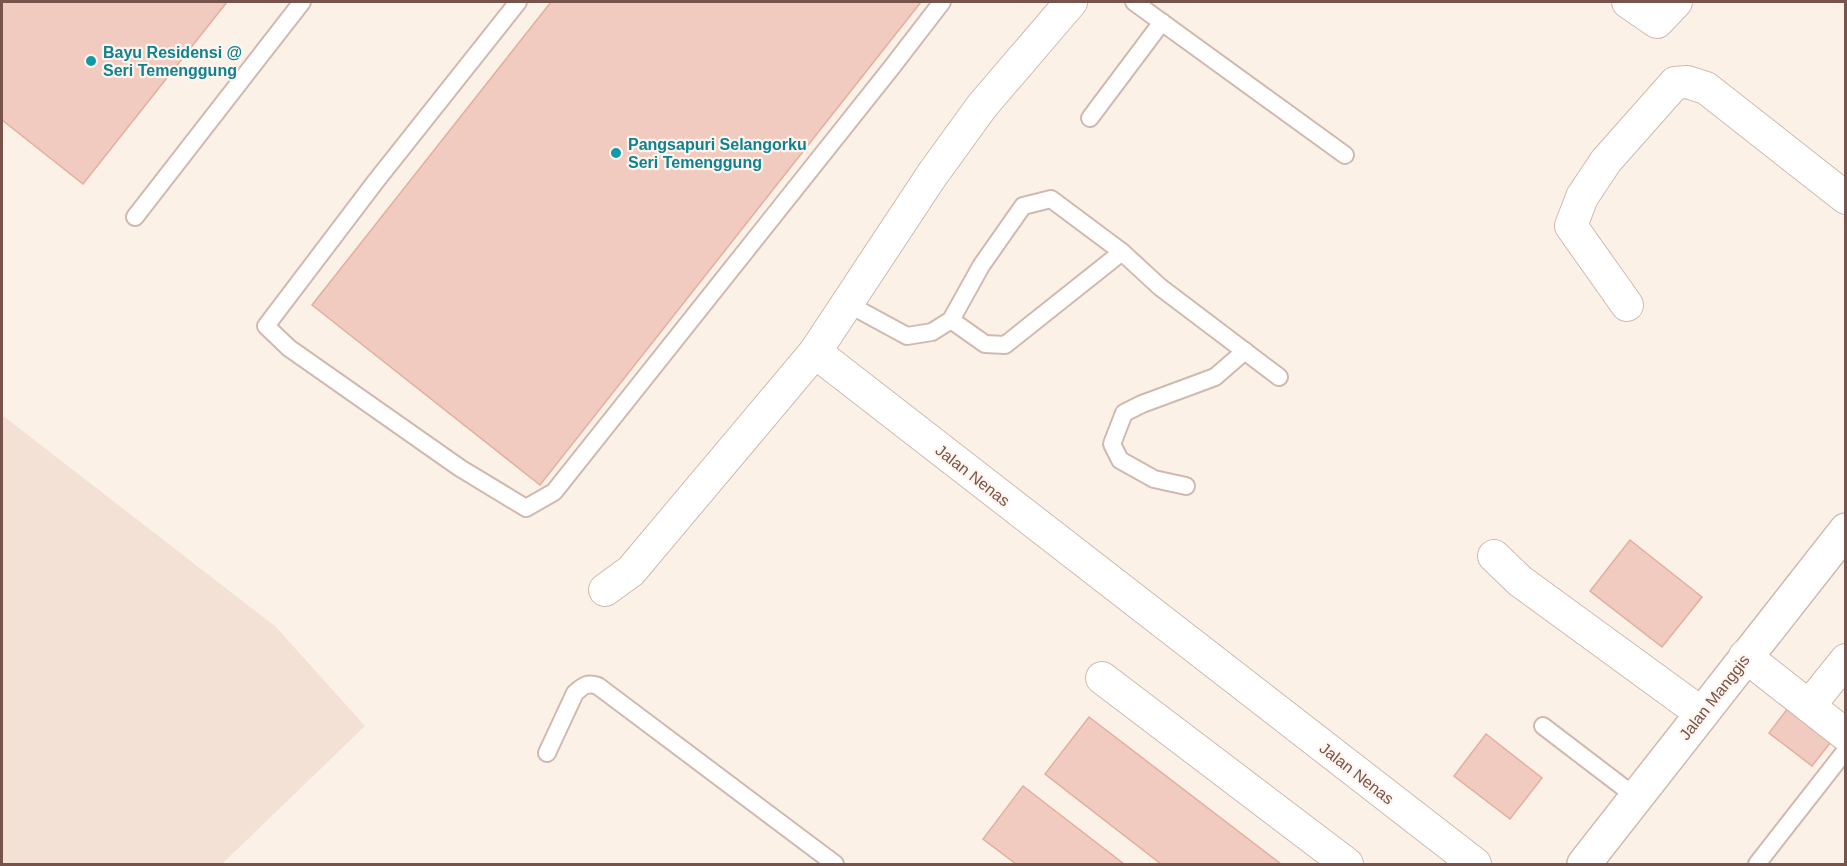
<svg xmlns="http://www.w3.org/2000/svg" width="1847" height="866" font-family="Helvetica,sans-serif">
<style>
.residential{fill:#f4e1d6}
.building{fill:#f1cbbf;stroke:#e3aea0;stroke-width:1.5}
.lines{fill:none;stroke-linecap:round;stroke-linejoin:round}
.service-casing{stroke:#d0b9b0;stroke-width:20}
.minor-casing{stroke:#d0b9b0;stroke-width:34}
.tertiary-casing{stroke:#d0b9b0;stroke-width:36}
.service{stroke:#fff;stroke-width:16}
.minor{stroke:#fff;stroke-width:32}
.tertiary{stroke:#fff;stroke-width:33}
.culture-dot{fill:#0f9aa8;stroke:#fff5ee;stroke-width:2}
.labels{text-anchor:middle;stroke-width:4.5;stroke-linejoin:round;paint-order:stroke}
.culture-label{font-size:16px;font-weight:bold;fill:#0d838f;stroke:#fff5ee;text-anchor:start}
.street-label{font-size:16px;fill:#76544c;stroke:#fff5ee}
</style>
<rect width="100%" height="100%" fill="#fcf1e7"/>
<path class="residential" d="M2 415 276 627 365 726 222 864H2Z"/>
<g class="building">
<path d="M2 2H227L83 184 2 120Z"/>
<path d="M551 2H921L540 485 312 305Z"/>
<path d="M1630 540 1702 597 1662 647 1590 591Z"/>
<path d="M1791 704 1834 738 1812 766 1769 733Z"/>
<path d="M1089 717 1281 864H1161L1045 774Z"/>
<path d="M1486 734 1542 778 1510 819 1454 776Z"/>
<path d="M1023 786 1124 864H1016L983 839Z"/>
</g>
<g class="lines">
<defs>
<g id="service">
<path d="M518 2 376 181 266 326 289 348 460 468 526 508 554 492 892 67 942 2"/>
<path d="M1134 2 1345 155"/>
<path d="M1090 118 1162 22"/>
<path d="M135 217 302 2"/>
<path d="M848 304 907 336 932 332 951 320 981 266 1023 206 1051 199 1122 252 1160 287 1279 377"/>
<path d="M951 320 985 344 1005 345 1122 252"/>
<path d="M1186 486 1154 479 1120 460 1112 444 1124 413 1142 404 1215 377 1245 351"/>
<path d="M1543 726 1636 797"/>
<path d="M547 753 575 693C583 686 587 682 598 686L835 864"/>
<path d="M1757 864 1846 750"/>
</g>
<g id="minor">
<path d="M1628 2 1657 22 1676 2"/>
<path d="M1627 305 1571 226 1582 197 1606 161 1675 83 1687 82 1706 88 1846 198"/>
<path d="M815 352 1475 864"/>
<path d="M1494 556 1520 581 1701 713"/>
<path d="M605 590 631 571 815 352 932 175 982 106 1071 2"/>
<path d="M1745 656 1846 735"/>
<path d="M1102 678 1347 864"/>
<path d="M1809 706 1846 660"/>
</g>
<path id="tertiary" d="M1584 864 1846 530"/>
</defs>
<use href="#service" class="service-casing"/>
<use href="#minor" class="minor-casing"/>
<use href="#tertiary" class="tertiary-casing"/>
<use href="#service" class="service"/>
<use href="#minor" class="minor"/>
<use href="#tertiary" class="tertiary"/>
</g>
<g class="culture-dot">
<circle cx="91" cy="61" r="6"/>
<circle cx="616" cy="153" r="6"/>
</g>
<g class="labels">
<g class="culture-label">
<text x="103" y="58">Bayu Residensi @<tspan x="103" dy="18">Seri Temenggung</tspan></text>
<text x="628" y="150">Pangsapuri Selangorku<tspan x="628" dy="18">Seri Temenggung</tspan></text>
</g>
<g class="street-label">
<text transform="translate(973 475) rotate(38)" y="6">Jalan Nenas</text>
<text transform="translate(1714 697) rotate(-52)" y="6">Jalan Manggis</text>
<text transform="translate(1357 773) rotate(38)" y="6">Jalan Nenas</text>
</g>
</g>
<rect width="1847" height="866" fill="none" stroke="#76544c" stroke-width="6"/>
</svg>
